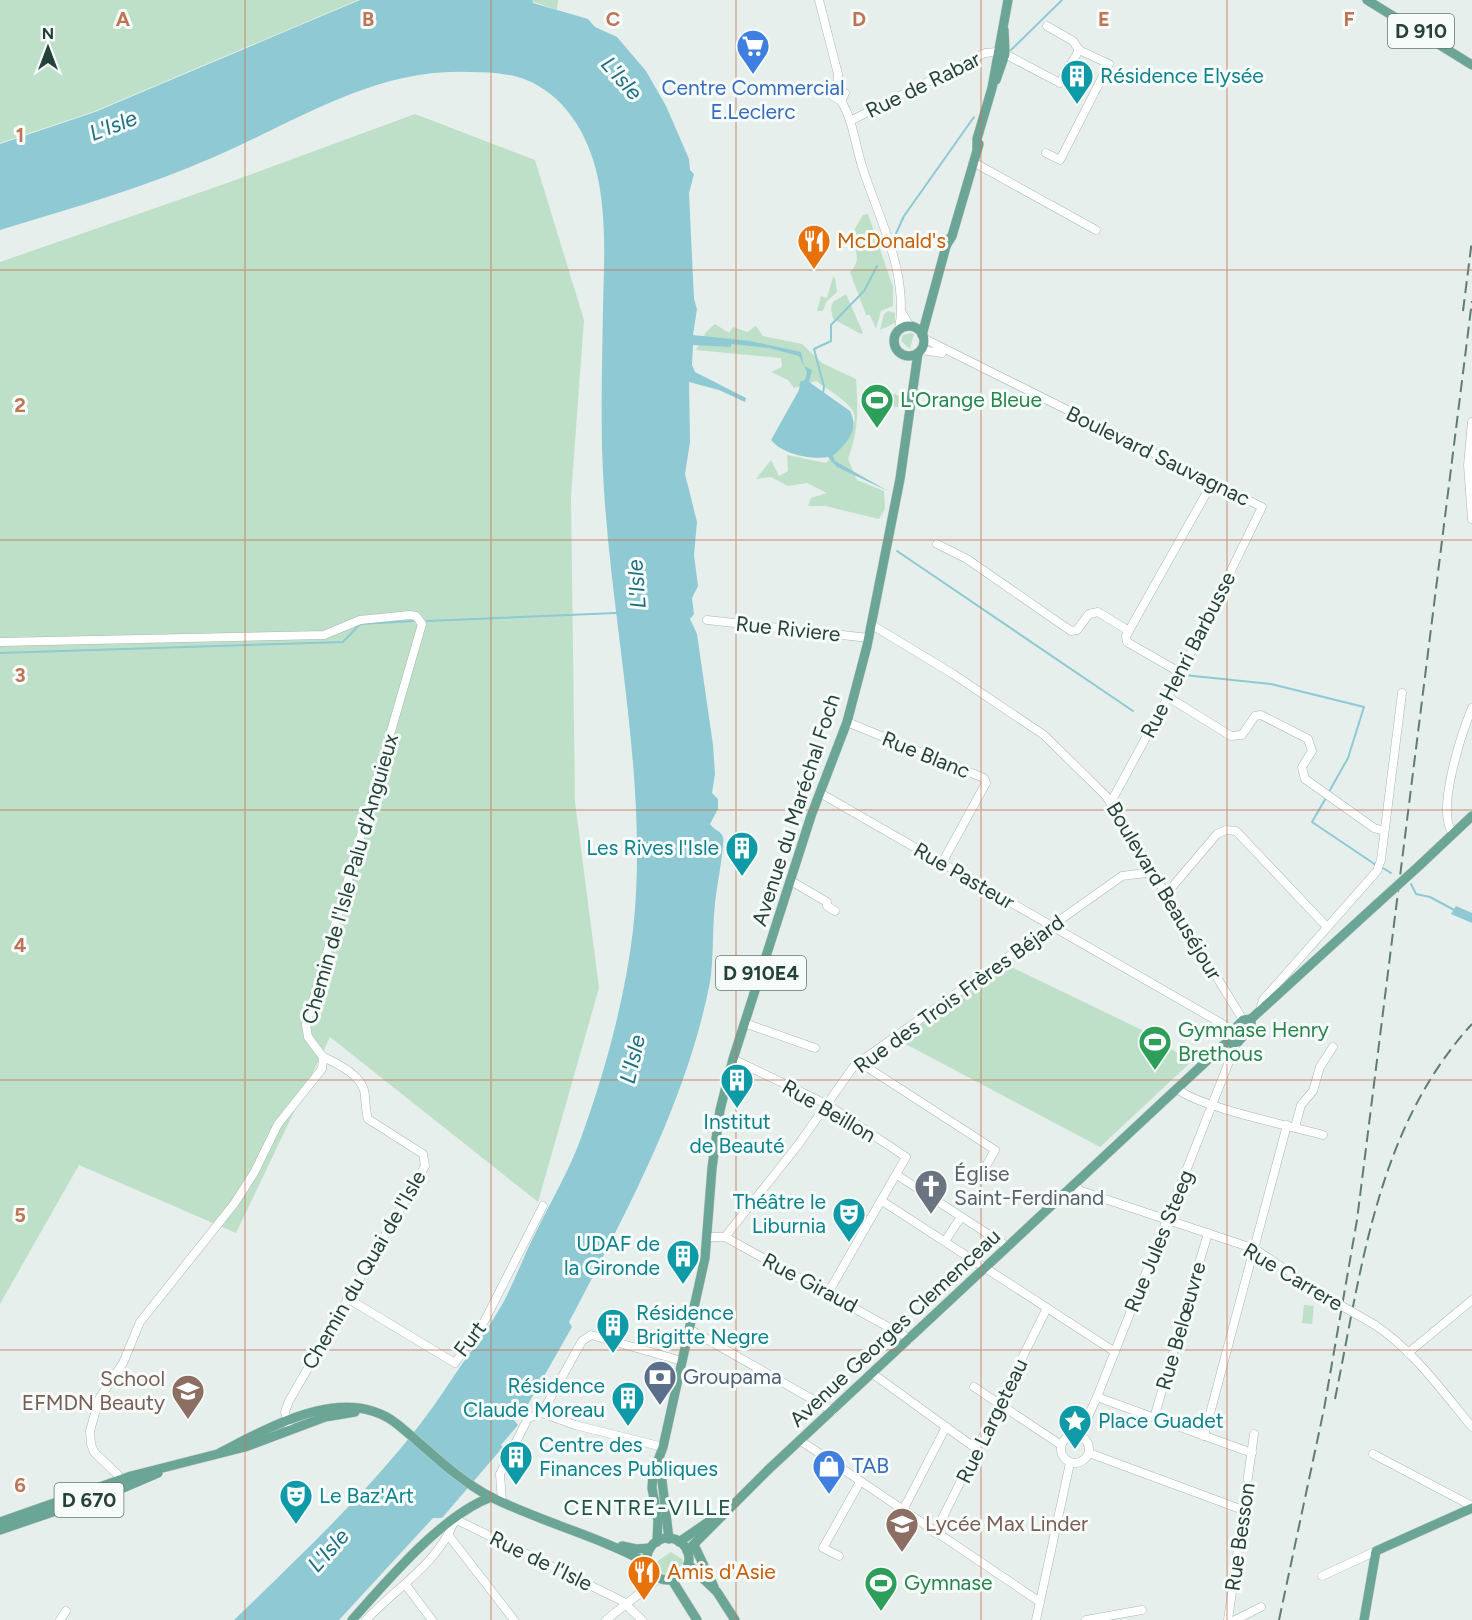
<svg xmlns="http://www.w3.org/2000/svg" width="1472" height="1620" font-family="Figtree,sans-serif">
<style>
.green{fill:#bfe0c8}
.water{fill:#8ec9d4}
.lines{fill:none;stroke-linecap:round;stroke-linejoin:round}
.stream{stroke:#8ec9d4;stroke-width:2}
.minor-casing{stroke:#a8b8b2;stroke-width:9}
.major-casing{stroke:#c2cac8;stroke-width:10}
.minor{stroke:#fff;stroke-width:8}
.major{stroke:#6aa596;stroke-width:9}
.rail{stroke:#5f7d75;stroke-width:2;stroke-dasharray:12 6;stroke-linecap:butt}
.minor-bridge-casing{stroke:#a8b8b2;stroke-width:9;stroke-linecap:butt}
.major-bridge-casing{stroke:#c2cac8;stroke-width:10;stroke-linecap:butt}
.minor-bridge{stroke:#fff;stroke-width:8}
.major-bridge{stroke:#6aa596;stroke-width:9}
.grid{fill:none;stroke:#c07456;stroke-width:1.5;stroke-opacity:0.55}
.labels{text-anchor:middle;stroke-width:6;stroke-linejoin:round;paint-order:stroke}
.shield{fill:#f7fbf9;stroke:#637a73;stroke-width:1.5}
.shield-label{font-size:20px;font-weight:bold;fill:#24423a}
.culture-label{font-size:21px;fill:#0d838f;stroke:#f7fbf9;text-anchor:start}
.street-label{font-size:21px;fill:#24423a;stroke:#f7fbf9}
.shop-label{font-size:21px;fill:#366cbe;stroke:#f7fbf9}
.food-label{font-size:21px;fill:#c56008;stroke:#f7fbf9;text-anchor:start}
.leisure-label{font-size:21px;fill:#27864d;stroke:#f7fbf9;text-anchor:start}
.worship-label{font-size:21px;fill:#5b616d;stroke:#f7fbf9;text-anchor:start}
.service-label{font-size:21px;fill:#4e5e75;stroke:#f7fbf9;text-anchor:start}
.education-label{font-size:21px;fill:#785e54;stroke:#f7fbf9;text-anchor:end}
.water-label{font-size:22px;font-style:italic;fill:#1c6f80;stroke:#f7fbf9}
.neighbourhood-label{font-size:22px;letter-spacing:1.5px;fill:#1f5548;stroke:#f7fbf9}
.grid-label{font-size:20px;text-anchor:middle;font-weight:bold;fill:#c07456;stroke:#f7fbf9;stroke-width:6;stroke-linejoin:round;paint-order:stroke}
</style>
<rect width="100%" height="100%" fill="#e6efeb"/>
<g class="green">
<path d="M0 0H358L95 111 0 143Z"/>
<path d="M528 0H558L557 10Z"/>
<path d="M415 114 535 160 584 320 571 496 575 802 599 988 538 1202 330 1037 236 1233 79 1165 0 1304V262L230 182Z"/>
<path d="M868 214 893 287V306L881 311 876 329 870 315H866L850 272C862 261 856 250 850 237L863 215Z"/>
<path d="M833 277 835 278 837 292 826 302 823 311H817L821 296 827 298Z"/>
<path d="M846 294 863 333 861 334 833 319 831 309 833 302Z"/>
<path d="M888 311 895 313V323L880 330 884 314Z"/>
<path d="M715 324 729 333 733 327 747 332 756 326 763 336 802 344 822 363 856 379C858 411 859 428 848 459L857 480 884 491 885 509 879 519 825 506H808L811 498 827 493 807 483 788 486 771 477 756 479 771 460 779 476 788 471 787 455 826 463C837 452 866 423 850 407 841 397 827 389 816 381L794 388 788 380 771 372 782 367 781 358 696 350 706 332Z"/>
<path d="M910 333 914 334 910 349 901 341 903 335Z"/>
<path d="M870 385 899 396 898 407 872 404Z"/>
<path d="M1005 964 1142 1030 1191 1062 1100 1147 898 1040Z"/>
<path d="M1304 1305 1314 1306 1312 1324 1302 1323Z"/>
<path d="M671 1552 682 1559 683 1563 672 1580 658 1570 656 1562Z"/>
</g>
<g class="water">
<path d="M360 0H532L533 3 588 19 595 27 617 37 646 71 666 106 689 159 690 170 694 174 689 193 694 299 697 309 693 335 750 341 801 352 804 366 812 370 809 382 850 411C860 430 847 443 833 456L835 461 888 491 837 467 828 457C811 460 782 454 771 440L799 390 800 382 805 380 807 372 799 356 769 348 732 344 730 347 693 345 692 365 695 372 746 398 745 402 719 390 689 382 690 442 685 474 697 522 694 555 698 586 692 598 694 614 690 619 697 634 713 745 715 774 712 793 718 799V809L710 824C714 830 721 831 723 837 725 845 716 891 715 904 712 930 714 957 710 982 687 1101 625 1215 569 1322L572 1327 527 1406 514 1420 518 1425 501 1445 503 1447 442 1518H433L339 1620H234C299 1557 366 1494 421 1423 435 1405 447 1386 460 1367 475 1346 491 1325 504 1301 516 1278 525 1253 537 1230 552 1199 570 1169 581 1138 605 1072 625 999 633 930 649 787 613 634 604 490 600 430 602 369 603 309 604 264 607 218 597 174 588 134 564 94 524 79 507 73 487 72 468 72 375 68 297 121 214 157 146 187 72 208 0 230V144L95 112Z"/>
<path d="M1456 906 1472 913V923L1451 914Z"/>
</g>
<g class="lines">
<g class="stream">
<path d="M1011 50 1062 0"/>
<path d="M894 238 904 216 974 117"/>
<path d="M823 393 824 387 814 349 831 341V325L864 291 877 266"/>
<path d="M897 551 1133 711"/>
<path d="M427 621 616 613"/>
<path d="M0 653 343 642 360 624 415 621"/>
<path d="M1184 675 1271 684 1364 707 1348 758 1330 790"/>
<path d="M1327 796 1312 822 1376 865"/>
<path d="M1383 868 1391 873"/>
<path d="M1411 884 1416 894 1430 897 1456 911"/>
</g>
<defs>
<g id="minor">
<path d="M819 0 838 74 837 89 833 96 841 101 845 93 837 89"/>
<path d="M1005 54 1060 83 1079 50 1073 41 1047 26"/>
<path d="M841 101C853 120 855 144 862 166 879 220 909 272 899 330"/>
<path d="M850 121 985 53 997 52"/>
<path d="M1046 153 1060 160 1109 64 1079 50"/>
<path d="M973 162 1096 230"/>
<path d="M902 313 910 326"/>
<path d="M923 338 1262 507 1181 673 1111 802"/>
<path d="M921 350 942 353"/>
<path d="M1472 422 1468 465 1472 519"/>
<path d="M937 544 967 559 1071 631 1077 630 1089 614 1098 612 1129 631"/>
<path d="M707 620 869 638"/>
<path d="M872 625 953 674 1044 735 1106 796 1243 1020"/>
<path d="M0 642 324 635 360 620 410 615 416 616 422 624 306 1025 308 1037 323 1057 322 1069 278 1124 254 1173 234 1204 140 1322 123 1363 99 1399 90 1431 91 1444 94 1452 118 1475 122 1484"/>
<path d="M1181 673 1127 642 1126 636 1212 483"/>
<path d="M1168 697 1231 736 1242 735 1255 716 1261 715 1308 739 1312 751 1302 767 1305 779 1374 828 1384 831"/>
<path d="M847 722 984 778 986 783 942 863"/>
<path d="M820 793 1233 1030"/>
<path d="M1453 833C1435 813 1462 732 1472 708"/>
<path d="M791 881 827 902V906L835 911"/>
<path d="M1167 893 1217 834 1226 830 1236 831 1327 927"/>
<path d="M1260 1010 1263 1000 1377 871 1381 860 1402 693"/>
<path d="M744 1023 815 1048"/>
<path d="M733 1059 828 1105 906 1157 828 1293"/>
<path d="M859 1062 995 1150 984 1170"/>
<path d="M1178 1089C1195 1106 1295 1127 1323 1135"/>
<path d="M1295 1127 1301 1105 1313 1091 1320 1067 1333 1047"/>
<path d="M897 1175 1008 1247"/>
<path d="M1074 1185 1081 1191 1255 1249 1326 1297"/>
<path d="M882 1201 1115 1352"/>
<path d="M707 1237H725L910 1339"/>
<path d="M725 1237 798 1145 854 1066 1122 876 1146 873 1153 869"/>
<path d="M945 1241 961 1217"/>
<path d="M347 1298 455 1363 485 1320 543 1206"/>
<path d="M1375 1325C1413 1350 1443 1392 1472 1427"/>
<path d="M689 1329 833 1411"/>
<path d="M1408 1353 1472 1300"/>
<path d="M873 1374 978 1450"/>
<path d="M974 1387 1061 1445"/>
<path d="M1097 1397 1252 1453"/>
<path d="M542 1413 582 1341 591 1335 682 1361"/>
<path d="M542 1413 575 1425 663 1447"/>
<path d="M1154 1418 1208 1233"/>
<path d="M290 1430 285 1412 289 1401 425 1166 423 1154 368 1119C365 1109 366 1099 364 1090 359 1074 337 1063 323 1057"/>
<circle cx="1075" cy="1449" r="14"/>
<path d="M1075 1435 1085 1423 1097 1397 1236 1044"/>
<path d="M1204 1436 1287 1125"/>
<path d="M801 1441 1040 1602"/>
<path d="M1089 1453 1243 1510"/>
<path d="M1373 1454 1472 1506"/>
<path d="M502 1501 500 1474 528 1418 542 1413"/>
<path d="M902 1512 946 1427"/>
<path d="M935 1533 1047 1308"/>
<path d="M449 1536 514 1620"/>
<path d="M839 1556 823 1548 860 1482"/>
<path d="M1322 1576 1376 1551"/>
<path d="M405 1584 432 1620"/>
<path d="M60 1620 66 1611"/>
<path d="M366 1620C396 1588 440 1562 455 1519L622 1601 642 1620"/>
<path d="M606 1620 659 1578"/>
<path d="M1036 1620 1070 1463"/>
<path d="M1086 1620 1142 1610"/>
<path d="M1228 1620 1254 1434"/>
<path d="M1235 1620 1261 1607"/>
</g>
<g id="major">
<path d="M1367 0 1472 65"/>
<path d="M996 80 1005 54 1004 30"/>
<path d="M977 149V139L992 88 1008 0"/>
<path d="M947 244 952 236 979 144"/>
<circle cx="909" cy="341" r="15"/>
<path d="M922 335 948 239"/>
<path d="M1420 865 1472 816"/>
<path d="M1251 1019 1377 904"/>
<path d="M221 1452C271 1427 345 1383 397 1424 427 1448 456 1479 491 1497 541 1522 598 1536 647 1563"/>
<path d="M660 1464 669 1539"/>
<path d="M0 1522 131 1476 245 1447 325 1417 355 1412"/>
<path d="M0 1530 123 1488 158 1473"/>
<circle cx="668" cy="1559" r="21"/>
<path d="M657 1542 658 1520 652 1488 653 1474 663 1447 705 1258 712 1168 720 1110 733 1059 811 816 847 722 867 646 900 479 918 353"/>
<path d="M679 1542 711 1520"/>
<path d="M694 1545 714 1587"/>
<path d="M622 1546 636 1549 650 1548"/>
<path d="M687 1551 769 1469 1228 1041V1036L1243 1020 1251 1019V1027L1238 1042 1232 1044 1228 1041"/>
<path d="M688 1564 717 1592 735 1620"/>
<path d="M672 1580 697 1620"/>
<path d="M352 1620C388 1580 441 1516 491 1497"/>
<path d="M1364 1620 1376 1551 1472 1508"/>
</g>
</defs>
<use href="#minor" class="minor-casing"/>
<use href="#major" class="major-casing"/>
<use href="#minor" class="minor"/>
<use href="#major" class="major"/>
<g class="rail">
<path d="M1463 311 1472 240"/>
<path d="M1335 1399C1362 1267 1377 1128 1472 1024"/>
<path d="M1279 1620 1324 1409 1357 1220 1472 301"/>
</g>
<defs>
<path id="minor-bridge" d="M1326 1297 1375 1325"/>
<path id="major-bridge" d="M1377 904 1420 865"/>
</defs>
<use href="#minor-bridge" class="minor-bridge-casing"/>
<use href="#major-bridge" class="major-bridge-casing"/>
<use href="#minor-bridge" class="minor-bridge"/>
<use href="#major-bridge" class="major-bridge"/>
</g>
<path class="grid" d="M245 0V1620M491 0V1620M736 0V1620M981 0V1620M1227 0V1620M0 270H1472M0 540H1472M0 810H1472M0 1080H1472M0 1350H1472"/>
<defs>
<symbol id="supermarket-pin" viewBox="-11 -11 22 30"><path d="M0 17L-7.5 6A9.5 9.5 0 1 1 7.5 6Z" fill="#3f7fe0" stroke="#f7fbf9"/><path d="M-6-5.5h2.5l.6 2H6L4.5 2H-2.5L-4.4-4H-6ZM-1.5 3.2a1.3 1.3 0 1 0 .1 0ZM3 3.2a1.3 1.3 0 1 0 .1 0Z" fill="#fff"/></symbol>
<symbol id="building-pin" viewBox="-11 -11 22 30"><path d="M0 17L-7.5 6A9.5 9.5 0 1 1 7.5 6Z" fill="#0f9aa8" stroke="#f7fbf9"/><path d="M-4-6H4V6H1V3H-1V6H-4ZM-2.5-4.3h1.7v1.8h-1.7ZM.8-4.3h1.7v1.8H.8ZM-2.5-1h1.7V.8h-1.7ZM.8-1h1.7V.8H.8Z" fill="#fff"/></symbol>
<symbol id="restaurant-pin" viewBox="-11 -11 22 30"><path d="M0 17L-7.5 6A9.5 9.5 0 1 1 7.5 6Z" fill="#e8710a" stroke="#f7fbf9"/><path d="M-5-6h1v4h1v-4h1v4h1v-4h1v5L-1.5 .5V6h-2V.5L-5-1ZM5-6V6H3V1.5H1.5Q1.5-4 5-6Z" fill="#fff"/></symbol>
<symbol id="stadium-pin" viewBox="-11 -11 22 30"><path d="M0 17L-7.5 6A9.5 9.5 0 1 1 7.5 6Z" fill="#2e9e5b" stroke="#f7fbf9"/><path d="M0-5a6.5 5 0 1 0 0 10a6.5 5 0 1 0 0-10ZM-3.5-1.8h7v3.6h-7Z" fill="#fff"/></symbol>
<symbol id="church-pin" viewBox="-11 -11 22 30"><path d="M0 17L-7.5 6A9.5 9.5 0 1 1 7.5 6Z" fill="#6b7280" stroke="#f7fbf9"/><path d="M-1.2-6h2.4v3.5h3.3v2.4h-3.3V6h-2.4V-.1h-3.3v-2.4h3.3Z" fill="#fff"/></symbol>
<symbol id="theatre-pin" viewBox="-11 -11 22 30"><path d="M0 17L-7.5 6A9.5 9.5 0 1 1 7.5 6Z" fill="#0f9aa8" stroke="#f7fbf9"/><path d="M-5-5.5Q0-4 5-5.5V0Q5 5 0 6Q-5 5-5 0ZM-3.3-2.5H-1v1.5H-3.3ZM1-2.5H3.3v1.5H1ZM-2.8 1Q0 5.5 2.8 1Z" fill="#fff"/></symbol>
<symbol id="bank-pin" viewBox="-11 -11 22 30"><path d="M0 17L-7.5 6A9.5 9.5 0 1 1 7.5 6Z" fill="#5c6f8a" stroke="#f7fbf9"/><path d="M-6-4H6V4H-6ZM0-2.3a2.3 2.3 0 1 0 0 4.6a2.3 2.3 0 1 0 0-4.6Z" fill="#fff"/></symbol>
<symbol id="school-pin" viewBox="-11 -11 22 30"><path d="M0 17L-7.5 6A9.5 9.5 0 1 1 7.5 6Z" fill="#8d6e63" stroke="#f7fbf9"/><path d="M0-5L7-2L0 1L-7-2ZM-4 1L0 2.5L4 1V4Q0 6-4 4Z" fill="#fff"/></symbol>
<symbol id="sight-pin" viewBox="-11 -11 22 30"><path d="M0 17L-7.5 6A9.5 9.5 0 1 1 7.5 6Z" fill="#0f9aa8" stroke="#f7fbf9"/><path d="M0-6L1.8-2.2L6-1.7L2.9 1.2L3.7 5.4L0 3.3L-3.7 5.4L-2.9 1.2L-6-1.7L-1.8-2.2Z" fill="#fff"/></symbol>
<symbol id="shop-pin" viewBox="-11 -11 22 30"><path d="M0 17L-7.5 6A9.5 9.5 0 1 1 7.5 6Z" fill="#3f7fe0" stroke="#f7fbf9"/><path d="M-5-2.5h2.3a2.7 3.5 0 0 1 5.4 0H5L5.5 6h-11ZM-1.5-2.5h3a1.5 2.3 0 0 0-3 0Z" fill="#fff"/></symbol>
</defs>
<g fill-rule="evenodd">
<use href="#supermarket-pin" x="734" y="27" width="38" height="52"/>
<use href="#building-pin" x="1058" y="57" width="38" height="52"/>
<use href="#restaurant-pin" x="795" y="222" width="38" height="52"/>
<use href="#stadium-pin" x="858" y="381" width="38" height="52"/>
<use href="#building-pin" x="723" y="829" width="38" height="52"/>
<use href="#stadium-pin" x="1136" y="1023" width="38" height="52"/>
<use href="#building-pin" x="718" y="1061" width="38" height="52"/>
<use href="#church-pin" x="912" y="1167" width="38" height="52"/>
<use href="#theatre-pin" x="830" y="1195" width="38" height="52"/>
<use href="#building-pin" x="664" y="1237" width="38" height="52"/>
<use href="#building-pin" x="594" y="1306" width="38" height="52"/>
<use href="#bank-pin" x="641" y="1358" width="38" height="52"/>
<use href="#school-pin" x="169" y="1372" width="38" height="52"/>
<use href="#building-pin" x="609" y="1379" width="38" height="52"/>
<use href="#sight-pin" x="1056" y="1402" width="38" height="52"/>
<use href="#building-pin" x="497" y="1438" width="38" height="52"/>
<use href="#shop-pin" x="810" y="1447" width="38" height="52"/>
<use href="#theatre-pin" x="277" y="1477" width="38" height="52"/>
<use href="#school-pin" x="883" y="1505" width="38" height="52"/>
<use href="#restaurant-pin" x="625" y="1553" width="38" height="52"/>
<use href="#stadium-pin" x="862" y="1564" width="38" height="52"/>
</g>
<g class="labels">
<g class="shield">
<rect x="1388" y="14" width="66" height="34" rx="4.5"/>
<rect x="716" y="956" width="90" height="34" rx="4.5"/>
<rect x="54.5" y="1483" width="69" height="34" rx="4.5"/>
</g>
<g class="shield-label">
<text x="1421" y="38">D 910</text>
<text x="761" y="980">D 910E4</text>
<text x="89" y="1507">D 670</text>
</g>
<g class="culture-label">
<text x="1100" y="83">Résidence Elysée</text>
<text x="719" y="855" text-anchor="end">Les Rives l'Isle</text>
<text x="737" y="1129" text-anchor="middle">Institut<tspan x="737" dy="24">de Beauté</tspan></text>
<text x="826" y="1209" text-anchor="end">Théâtre le<tspan x="826" dy="24">Liburnia</tspan></text>
<text x="660" y="1251" text-anchor="end">UDAF de<tspan x="660" dy="24">la Gironde</tspan></text>
<text x="636" y="1320">Résidence<tspan x="636" dy="24">Brigitte Negre</tspan></text>
<text x="605" y="1393" text-anchor="end">Résidence<tspan x="605" dy="24">Claude Moreau</tspan></text>
<text x="1098" y="1428">Place Guadet</text>
<text x="539" y="1452">Centre des<tspan x="539" dy="24">Finances Publiques</tspan></text>
<text x="319" y="1503">Le Baz'Art</text>
</g>
<g class="street-label">
<text transform="translate(923 85) rotate(-26)" y="7">Rue de Rabar</text>
<text transform="translate(1158 456) rotate(26)" y="7">Boulevard Sauvagnac</text>
<text transform="translate(788 629) rotate(6)" y="7">Rue Riviere</text>
<text transform="translate(1188 655) rotate(-63)" y="7">Rue Henri Barbusse</text>
<text transform="translate(926 755) rotate(22)" y="7">Rue Blanc</text>
<text transform="translate(796 810) rotate(-72)" y="7">Avenue du Maréchal Foch</text>
<text transform="translate(964 876) rotate(30)" y="7">Rue Pasteur</text>
<text transform="translate(350 879) rotate(-74)" y="7">Chemin de l'Isle Palu d’Anguieux</text>
<text transform="translate(1164 891) rotate(59)" y="7">Boulevard Beauséjour</text>
<text transform="translate(959 994) rotate(-36)" y="7">Rue des Trois Frères Béjard</text>
<text transform="translate(829 1111) rotate(30)" y="7">Rue Beillon</text>
<text transform="translate(1159 1241) rotate(-68)" y="7">Rue Jules Steeg</text>
<text transform="translate(364 1270) rotate(-60)" y="7">Chemin du Quai de l'Isle</text>
<text transform="translate(1293 1277) rotate(31)" y="7">Rue Carrere</text>
<text transform="translate(810 1283) rotate(28)" y="7">Rue Giraud</text>
<text transform="translate(1181 1326) rotate(-74)" y="7">Rue Belœuvre</text>
<text transform="translate(895 1328) rotate(-43)" y="7">Avenue Georges Clemenceau</text>
<text transform="translate(470 1339) rotate(-53)" y="7">Furt</text>
<text transform="translate(992 1421) rotate(-64)" y="7">Rue Largeteau</text>
<text transform="translate(1240 1537) rotate(-82)" y="7">Rue Besson</text>
<text transform="translate(541 1561) rotate(26)" y="7">Rue de l'Isle</text>
</g>
<g class="shop-label">
<text x="753" y="95">Centre Commercial<tspan x="753" dy="24">E.Leclerc</tspan></text>
<text x="852" y="1473" text-anchor="start">TAB</text>
</g>
<g class="food-label">
<text x="837" y="248">McDonald's</text>
<text x="667" y="1579">Amis d'Asie</text>
</g>
<g class="leisure-label">
<text x="900" y="407">L'Orange Bleue</text>
<text x="1178" y="1037">Gymnase Henry<tspan x="1178" dy="24">Brethous</tspan></text>
<text x="904" y="1590">Gymnase</text>
</g>
<g class="worship-label">
<text x="954" y="1181">Église<tspan x="954" dy="24">Saint-Ferdinand</tspan></text>
</g>
<g class="service-label">
<text x="683" y="1384">Groupama</text>
</g>
<g class="education-label">
<text x="165" y="1386">School<tspan x="165" dy="24">EFMDN Beauty</tspan></text>
<text x="925" y="1531" text-anchor="start">Lycée Max Linder</text>
</g>
<g class="water-label">
<text transform="translate(622 78) rotate(48)" y="8">L'Isle</text>
<text transform="translate(113 125) rotate(-21)" y="8">L'Isle</text>
<text transform="translate(636 584) rotate(-94)" y="8">L'Isle</text>
<text transform="translate(632 1059) rotate(-77)" y="8">L'Isle</text>
<text transform="translate(328 1550) rotate(-48)" y="8">L'Isle</text>
</g>
<g class="neighbourhood-label">
<text x="648" y="1515">CENTRE-VILLE</text>
</g>
</g>
<g class="grid-label">
<text x="123" y="26">A</text>
<text x="368" y="26">B</text>
<text x="613" y="26">C</text>
<text x="859" y="26">D</text>
<text x="1104" y="26">E</text>
<text x="1349" y="26">F</text>
<text x="20" y="142">1</text>
<text x="20" y="412">2</text>
<text x="20" y="682">3</text>
<text x="20" y="952">4</text>
<text x="20" y="1222">5</text>
<text x="20" y="1492">6</text>
</g>
<g transform="translate(48 48)" stroke="#f7fbf9" stroke-width="4.5" paint-order="stroke">
<path d="M0-4.5L10 22L0 15L-10 22Z" fill="#24423a"/>
<text y="-9" font-size="16" font-weight="bold" text-anchor="middle" fill="#24423a">N</text>
</g>
</svg>
